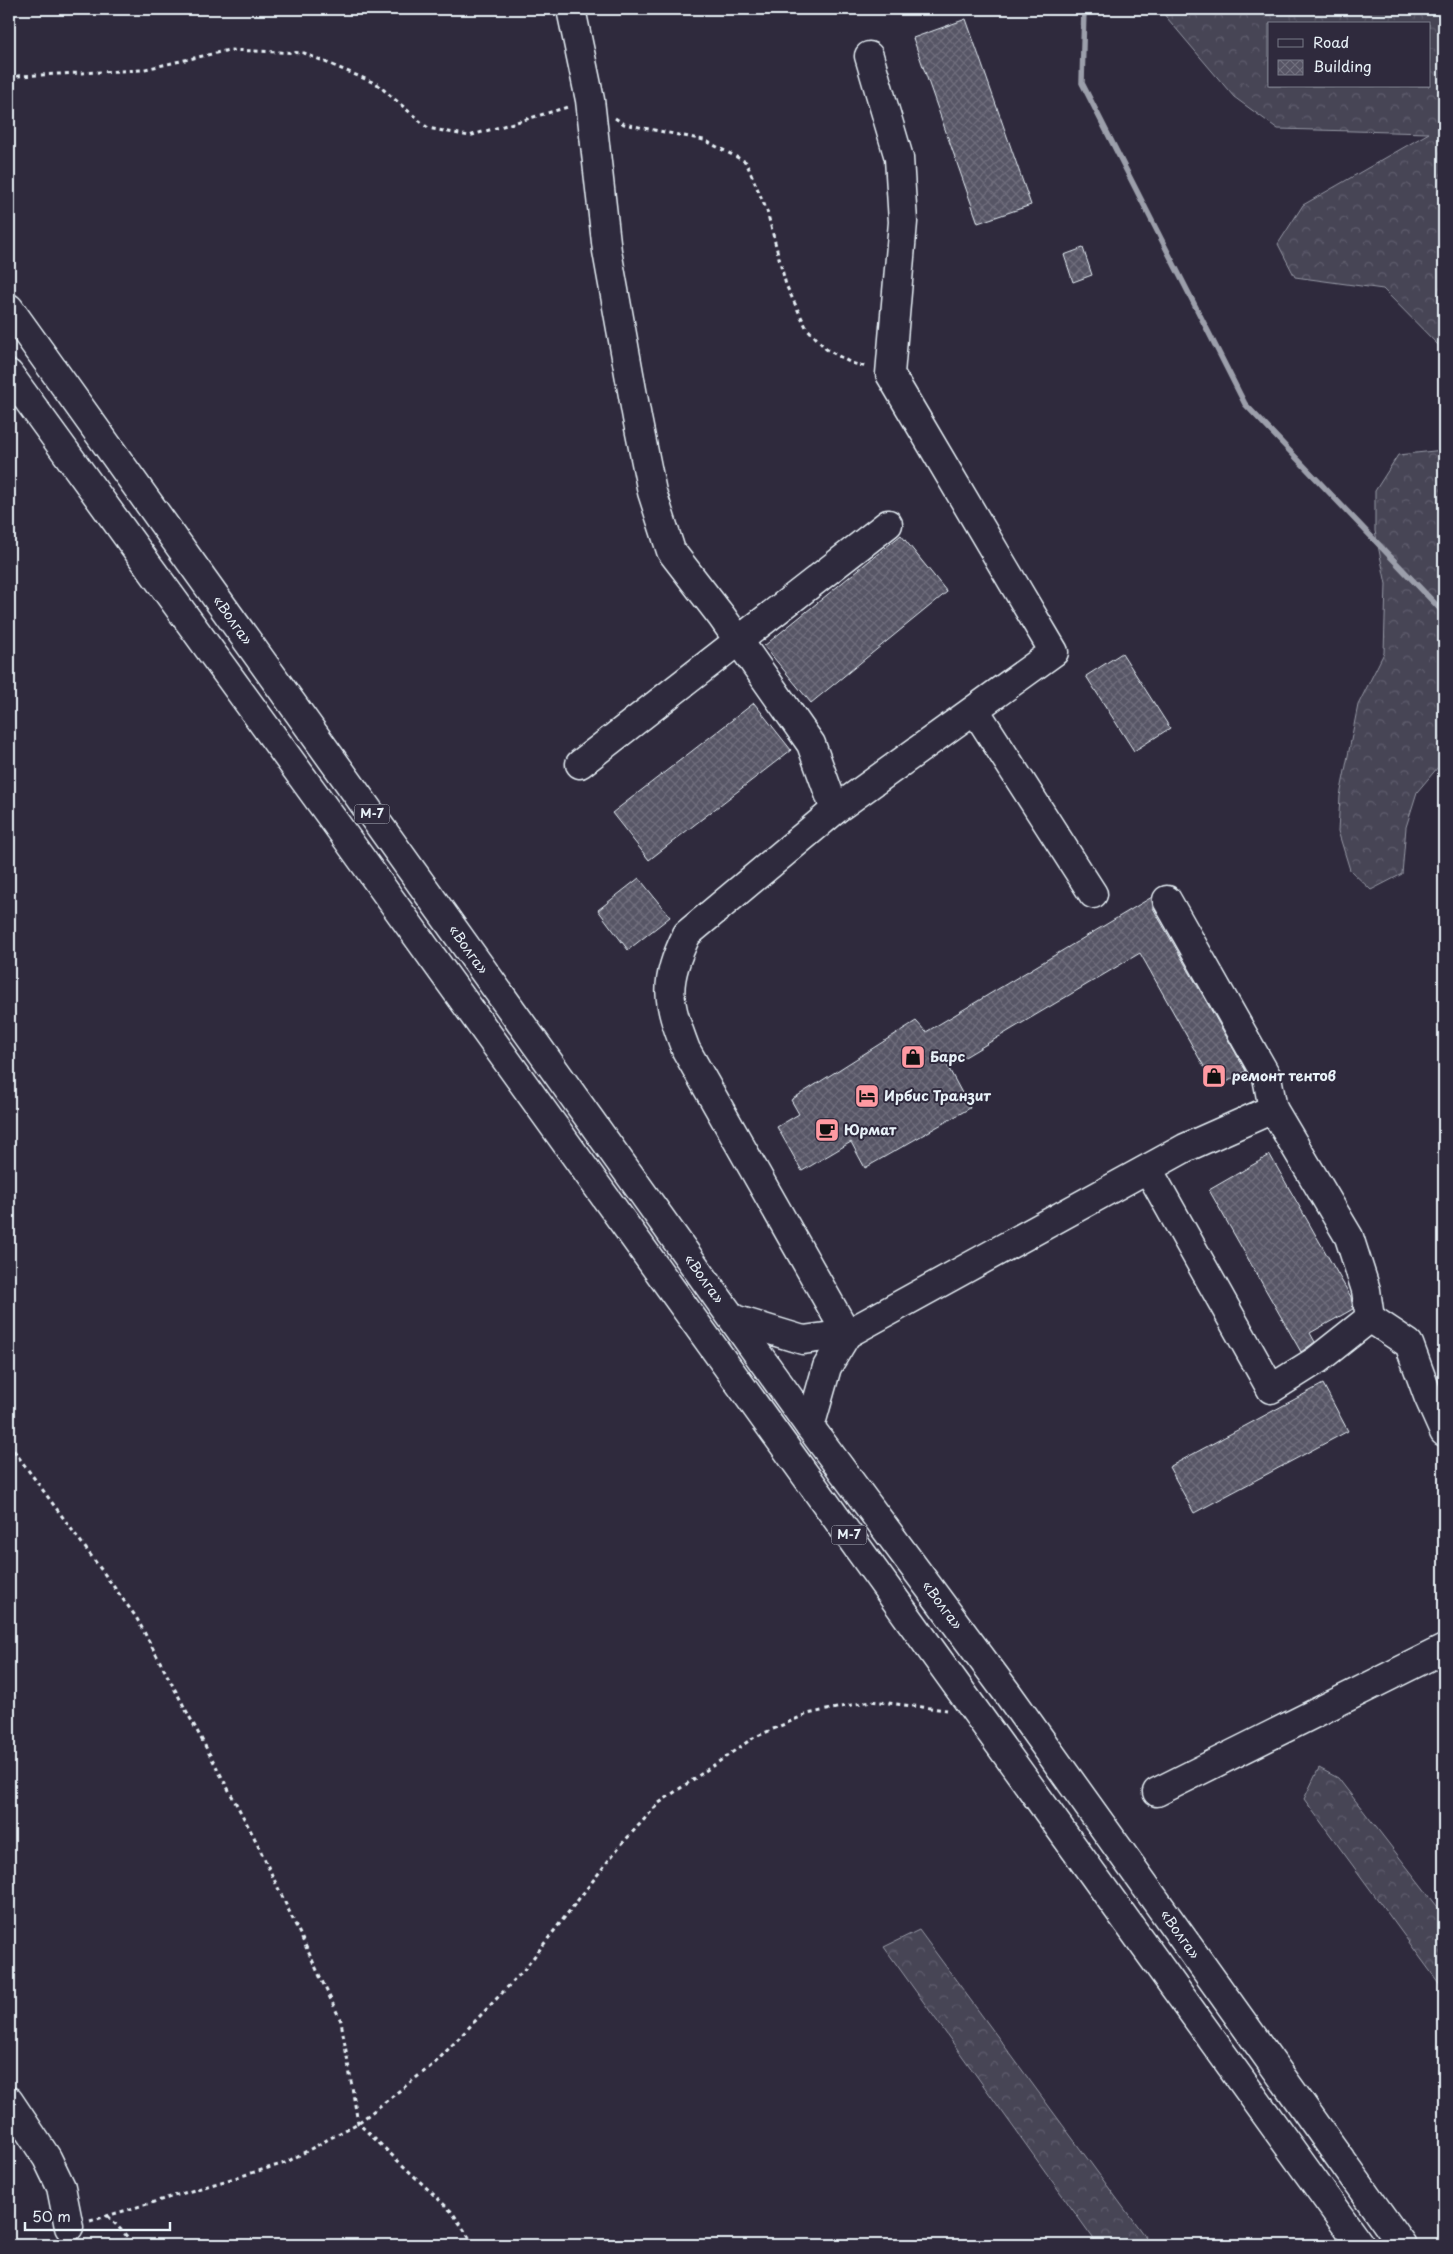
<svg xmlns="http://www.w3.org/2000/svg" width="1453" height="2254" font-family="'Playpen Sans',sans-serif">
<style>
.forest{fill:url(#forest-crowns);stroke:#979aa6;fill-rule:evenodd}
.lines{fill:none;stroke-linecap:round;stroke-linejoin:round}
.stream{stroke:#9c9fab;stroke-width:5.5}
.building{fill:url(#building-cross-hatch);stroke:#e8f1f8}
.minor-casing{stroke:#e8f1f8;stroke-width:31}
.highway-casing{stroke:#e8f1f8;stroke-width:31}
.path{stroke:#e8f1f8;stroke-width:3;stroke-dasharray:4 4;stroke-linecap:butt}
.minor{stroke:#2f2a3d;stroke-width:28}
.highway{stroke:#2f2a3d;stroke-width:28}
.labels{text-anchor:middle;stroke-width:4;stroke-linejoin:round;paint-order:stroke}
.shield{fill:#2f2a3d;stroke:#b0b5c0;stroke-width:1}
.shield-label{font-size:12px;font-weight:bold;fill:#e8f1f8}
.street-label{font-size:14px;fill:#e8f1f8;stroke:#2f2a3d}
.poi-label{font-size:14px;font-weight:bold;fill:#e8f1f8;stroke:#2f2a3d;text-anchor:start}
</style>
<defs>
<pattern id="forest-crowns" width="20" height="18" patternUnits="userSpaceOnUse" patternTransform="scale(1.25)"><rect width="20" height="18" fill="#464455"/><path d="M2 6a3 3 0 1 1 6 0M12 15a3 3 0 1 1 6 0" fill="none" stroke="#615f6e"/></pattern>
<pattern id="building-cross-hatch" width="8" height="8" patternUnits="userSpaceOnUse" patternTransform="scale(1.25)"><rect width="8" height="8" fill="#575565"/><path d="M0 0l8 8M0 8l8-8" fill="none" stroke="#6f6e7c"/></pattern>
</defs>
<rect width="100%" height="100%" fill="#2f2a3d"/>
<filter id="ink" filterUnits="userSpaceOnUse"><feTurbulence type="fractalNoise" baseFrequency=".02" numOctaves="2"/><feDisplacementMap in="SourceGraphic" scale="10" xChannelSelector="R" yChannelSelector="G"/><feConvolveMatrix kernelMatrix="1 2 1 2 8 2 1 2 1" color-interpolation-filters="sRGB"/></filter>
<g filter="url(#ink)">
<g class="forest">
<path d="M1162 9H1444V351L1383 289 1295 277 1278 244 1303 205 1429 133 1278 129 1234 97 1162 12ZM1269 24H1429V86H1269Z"/>
<path d="M1443 450 1444 760 1417 792 1406 827 1402 874 1371 890 1350 870 1338 831 1340 796 1358 705 1384 653 1386 584 1375 531V491L1398 455Z"/>
<path d="M1319 1768 1338 1778 1444 1915V1990L1304 1799Z"/>
<path d="M919 1930 1151 2245H1098L884 1947Z"/>
</g>
<g class="lines">
<path class="stream" d="M1084 9 1082 83 1245 404 1444 613"/>
</g>
<g class="building">
<path d="M966 19 1031 205 978 223 913 38Z"/>
<path d="M1083 248 1092 275 1073 282 1064 255Z"/>
<path d="M901 535 947 592 811 703 764 646Z"/>
<path d="M1122 653 1170 728 1134 751 1086 676Z"/>
<path d="M754 703 791 750 649 860 612 813Z"/>
<path d="M639 878 670 917 628 950 598 910Z"/>
<path d="M1152 897 1153 908 1246 1071 1216 1088 1140 953 948 1067 970 1108 865 1168 851 1142 802 1171 777 1127 799 1114 791 1100 916 1021 926 1032Z"/>
<path d="M1270 1155 1351 1297 1353 1309 1310 1333 1315 1342 1301 1352 1209 1190Z"/>
<path d="M1323 1384 1348 1431 1194 1513 1169 1467Z"/>
</g>
<g class="lines">
<defs>
<g id="minor">
<path d="M571 9 590 100 607 251 637 418 652 492 671 551 722 617 811 744 835 810"/>
<path d="M975 710 1093 894"/>
<path d="M580 764 888 524"/>
<path d="M1167 900 1267 1077 1273 1109"/>
<path d="M1370 1318 1409 1344 1428 1396 1444 1432"/>
<path d="M734 1319 803 1340 847 1334 1185 1148 1273 1109 1349 1237 1366 1290 1370 1318 1317 1360 1271 1389 1148 1169"/>
<path d="M847 1334 686 1050C667 1000 663 984 687 934L835 810 1054 652 890 374 903 222 899 158 869 56"/>
<path d="M810 1427 827 1367 847 1334"/>
<path d="M1157 1792 1444 1649"/>
<path d="M9 2101 47 2158 61 2187 69 2227"/>
</g>
<g id="highway">
<path id="s1" d="M9 308 810 1427 1008 1694 1402 2245"/>
<path d="M9 374 337 825 1360 2245"/>
</g>
</defs>
<use href="#minor" class="minor-casing"/>
<use href="#highway" class="highway-casing"/>
<g class="path">
<path d="M9 75 18 76 141 70 229 50 304 53 377 84 428 128 469 136 568 107"/>
<path d="M615 118 624 124 704 140 746 162 767 211 786 285 806 327 826 349 851 363 867 367"/>
<path d="M9 1444 136 1617 254 1837 341 2021 358 2123 452 2212 474 2245"/>
<path d="M108 2216 135 2245"/>
<path d="M90 2221 285 2163 358 2123 435 2063 523 1971 619 1847 659 1803 753 1738 807 1714 871 1701 947 1710"/>
</g>
<use href="#minor" class="minor"/>
<use href="#highway" class="highway"/>
</g>
</g>
<defs>
<symbol id="shop-square" viewBox="-11 -11 22 22"><rect x="-9" y="-9" width="18" height="18" rx="4" fill="#ff9aa2" stroke="#2f2a3d"/><path d="M-5-2.5h2.3a2.7 3.5 0 0 1 5.4 0H5L5.5 6h-11ZM-1.5-2.5h3a1.5 2.3 0 0 0-3 0Z" fill="#111"/></symbol>
<symbol id="hotel-square" viewBox="-11 -11 22 22"><rect x="-9" y="-9" width="18" height="18" rx="4" fill="#ff9aa2" stroke="#2f2a3d"/><path d="M-6-4.5h1.5V1H6V5H4.5V3h-9V5H-6ZM-4 0a1.8 1.8 0 1 1 3.6 0ZM.5 0V-2.5h3Q6-2.5 6 0Z" fill="#111"/></symbol>
<symbol id="cafe-square" viewBox="-11 -11 22 22"><rect x="-9" y="-9" width="18" height="18" rx="4" fill="#ff9aa2" stroke="#2f2a3d"/><path d="M-5.5-4.5H6V0H3Q3 3.5 0 3.5H-2.5Q-5.5 3.5-5.5 0ZM3-3.2v2h1.7v-2ZM-6 4.5H4V6H-6Z" fill="#111"/></symbol>
</defs>
<g fill-rule="evenodd">
<use href="#shop-square" x="899" y="1043" width="28" height="28"/>
<use href="#shop-square" x="1200" y="1062" width="28" height="28"/>
<use href="#hotel-square" x="853" y="1082" width="28" height="28"/>
<use href="#cafe-square" x="813" y="1116" width="28" height="28"/>
</g>
<g class="labels">
<g class="shield">
<rect x="354.5" y="804.5" width="35" height="19" rx="4"/>
<rect x="831.5" y="1525.5" width="35" height="19" rx="4"/>
</g>
<g class="shield-label">
<text x="372" y="818">М-7</text>
<text x="849" y="1539">М-7</text>
</g>
<g class="street-label">
<text dy="5" stroke="none"><textPath href="#s1" startOffset="384">«Волга»</textPath></text>
<text dy="5" stroke="none"><textPath href="#s1" startOffset="789">«Волга»</textPath></text>
<text dy="5" stroke="none"><textPath href="#s1" startOffset="1194">«Волга»</textPath></text>
<text dy="5" stroke="none"><textPath href="#s1" startOffset="1598">«Волга»</textPath></text>
<text dy="5" stroke="none"><textPath href="#s1" startOffset="2004">«Волга»</textPath></text>
</g>
<g class="poi-label">
<text x="930" y="1062">Барс</text>
<text x="1232" y="1081">ремонт тентов</text>
<text x="884" y="1101">Ирбис Транзит</text>
<text x="844" y="1135">Юрмат</text>
</g>
</g>
<rect width="1453" height="2254" fill="none" stroke="#2f2a3d" stroke-width="30"/>
<rect x="15" y="15" width="1423" height="2224" fill="none" stroke="#e8f1f8" stroke-width="2" filter="url(#ink)"/>
<rect x="1268" y="22" width="162" height="65" fill="#2f2a3d" stroke="#797a88"/>
<rect x="1278" y="39" width="25" height="8" fill="#2f2a3d" stroke="#797a88"/>
<text x="1313" y="48" font-size="15" fill="#e8f1f8">Road</text>
<rect x="1278" y="60" width="25" height="15" fill="url(#building-cross-hatch)" stroke="#797a88"/>
<text x="1313" y="72" font-size="15" fill="#e8f1f8">Building</text>
<path d="M25 2222v8h145v-8" fill="none" stroke="#e8f1f8" stroke-width="2.5"/>
<text x="32" y="2222" font-size="15" fill="#e8f1f8" stroke="#2f2a3d" stroke-width="4" paint-order="stroke">50 m</text>
</svg>
